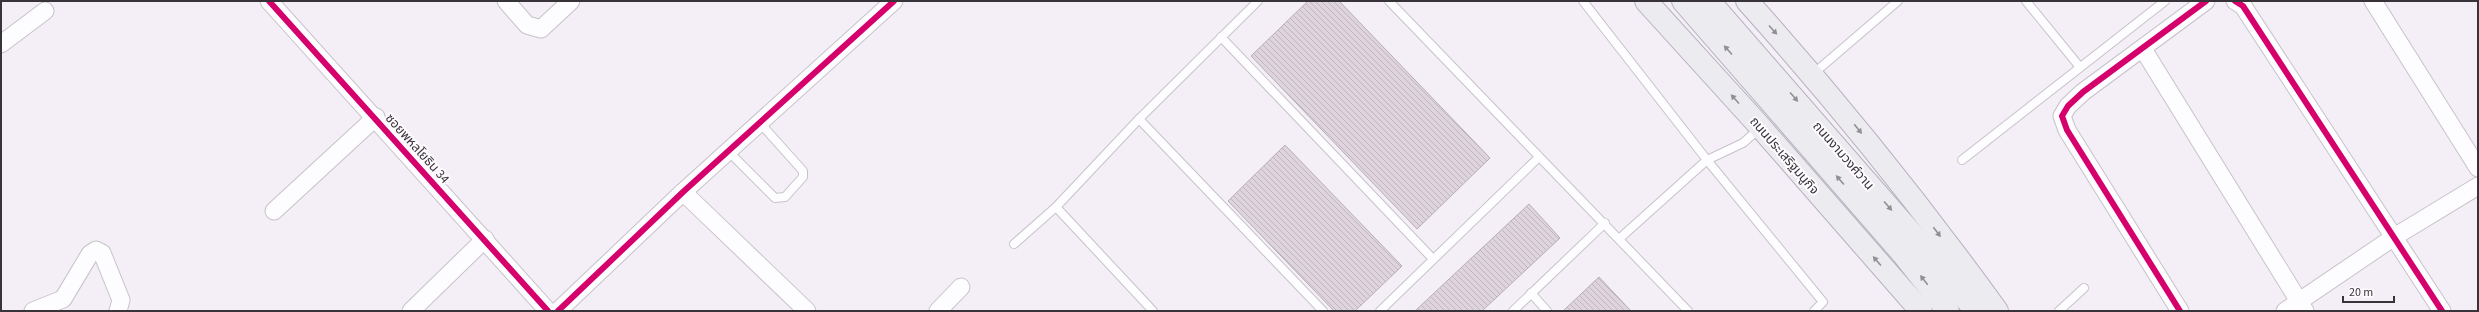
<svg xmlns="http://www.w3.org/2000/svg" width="2479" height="312" font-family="'Source Sans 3','Noto Sans Thai',sans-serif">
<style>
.building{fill:url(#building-back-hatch);stroke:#b5afb5}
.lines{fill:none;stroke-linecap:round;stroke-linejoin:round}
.lane-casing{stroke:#c7c3c9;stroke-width:10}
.street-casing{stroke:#c7c3c9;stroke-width:19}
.primary-casing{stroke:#b5b0bd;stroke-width:24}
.lane{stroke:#fdfcfe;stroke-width:8}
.street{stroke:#fdfcfe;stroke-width:17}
.primary{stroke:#ecebf0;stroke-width:22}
.cycleway-casing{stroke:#fdfbfe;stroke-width:8}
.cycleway{stroke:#d6006c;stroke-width:6}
.oneway{fill:#928f94}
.labels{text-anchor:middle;stroke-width:4;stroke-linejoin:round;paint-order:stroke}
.street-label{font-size:13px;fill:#383339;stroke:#fdfbfe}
</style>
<defs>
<pattern id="building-back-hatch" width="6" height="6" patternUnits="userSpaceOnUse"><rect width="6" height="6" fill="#dfd4dd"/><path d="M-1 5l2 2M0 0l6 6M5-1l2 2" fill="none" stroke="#c0b6be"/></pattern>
</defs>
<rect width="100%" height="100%" fill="#f4eef6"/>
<g class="building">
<path d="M1308 1H1339L1490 158 1417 229 1251 56Z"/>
<path d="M1285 145 1402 266 1355 311H1334L1228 201Z"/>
<path d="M1529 204 1560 238 1482 311H1415Z"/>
<path d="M1599 277 1631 311H1563Z"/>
</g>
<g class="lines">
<defs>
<g id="lane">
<path d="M1389 1 1688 311"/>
<path d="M1583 1 1707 160 1823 302 1814 311"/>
<path d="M2026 1 2079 66"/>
<path d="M1221 37 1433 259"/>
<path d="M1813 74 1898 1"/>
<path d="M1139 119 1323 311"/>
<path d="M728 151 775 198 785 197 803 177V171L760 123"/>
<path d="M1962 160 2165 1"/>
<path d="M1056 207 1153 311"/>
<path d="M1619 239 1707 160 1743 143 1760 128"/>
<path d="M1014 244 1056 207 1139 119 1258 1"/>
<path d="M1531 293 1547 311"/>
<path d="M1380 311 1538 158"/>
<path d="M1513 311 1605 223"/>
<path d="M2059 311 2084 288"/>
</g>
<g id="street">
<path d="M269 1 548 311"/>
<path d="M506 1 527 25 541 29 571 1"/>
<path d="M2235 1 2243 6 2442 311"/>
<path d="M2373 1 2478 168"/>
<path d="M1 44 45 11"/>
<path d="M2143 49 2305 311"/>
<path d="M683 192 807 311"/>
<path d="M274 211 376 117"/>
<path d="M33 311 63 299 90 254 96 250 102 253 121 300 118 311"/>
<path d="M411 311 485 239"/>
<path d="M558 311 683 192 894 1"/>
<path d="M938 311 961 287"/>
<path d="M2180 311 2067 130 2062 116 2068 106 2083 92 2206 1"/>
<path d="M2285 311 2394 237 2478 186"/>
</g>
<g id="primary">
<path d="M1646 1 1755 121 1921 311"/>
<path d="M1683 1 1903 254 1948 311"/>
<path d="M1709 1 1926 250 1976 311"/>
<path d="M1747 1C1836 100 1919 203 1997 311"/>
</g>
</defs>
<use href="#lane" class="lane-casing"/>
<use href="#street" class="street-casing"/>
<use href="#primary" class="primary-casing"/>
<use href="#lane" class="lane"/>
<use href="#street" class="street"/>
<use href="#primary" class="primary"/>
<defs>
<g id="cycleway">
<path d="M269 1 548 311"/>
<path d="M2235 1 2243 6 2442 311"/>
<path d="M558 311 683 192 894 1"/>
<path d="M2180 311 2067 130 2062 116 2068 106 2083 92 2206 1"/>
</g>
</defs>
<use href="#cycleway" class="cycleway-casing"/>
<use href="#cycleway" class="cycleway"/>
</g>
<defs><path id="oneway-solid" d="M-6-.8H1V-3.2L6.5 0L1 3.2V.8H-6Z"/></defs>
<g class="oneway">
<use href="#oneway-solid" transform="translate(1773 30) rotate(48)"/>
<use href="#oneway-solid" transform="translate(1728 50) rotate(-132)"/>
<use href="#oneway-solid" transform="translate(1794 97) rotate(49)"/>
<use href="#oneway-solid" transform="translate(1735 99) rotate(-132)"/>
<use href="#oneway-solid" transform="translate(1858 129) rotate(51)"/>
<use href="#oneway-solid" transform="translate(1840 180) rotate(-131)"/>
<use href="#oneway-solid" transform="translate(1888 206) rotate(49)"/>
<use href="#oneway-solid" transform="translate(1937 232) rotate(53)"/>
<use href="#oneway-solid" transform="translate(1877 261) rotate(-131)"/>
<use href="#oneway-solid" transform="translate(1924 280) rotate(-128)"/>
</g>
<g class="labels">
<g class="street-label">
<text transform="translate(418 148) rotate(48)" y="5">ซอยพหลโยธิน 34</text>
<text transform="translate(1785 155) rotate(49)" y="5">ถนนประเสริฐมนูกิจ</text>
<text transform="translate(1844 155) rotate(49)" y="5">ถนนงามวงศ์วาน</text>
</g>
</g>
<rect width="2479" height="312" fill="none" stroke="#383339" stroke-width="4"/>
<path d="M2343 296v6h51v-6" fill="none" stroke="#383339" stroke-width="2"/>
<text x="2349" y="296" font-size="12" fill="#383339" stroke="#fdfbfe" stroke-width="3" paint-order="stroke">20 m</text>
</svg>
